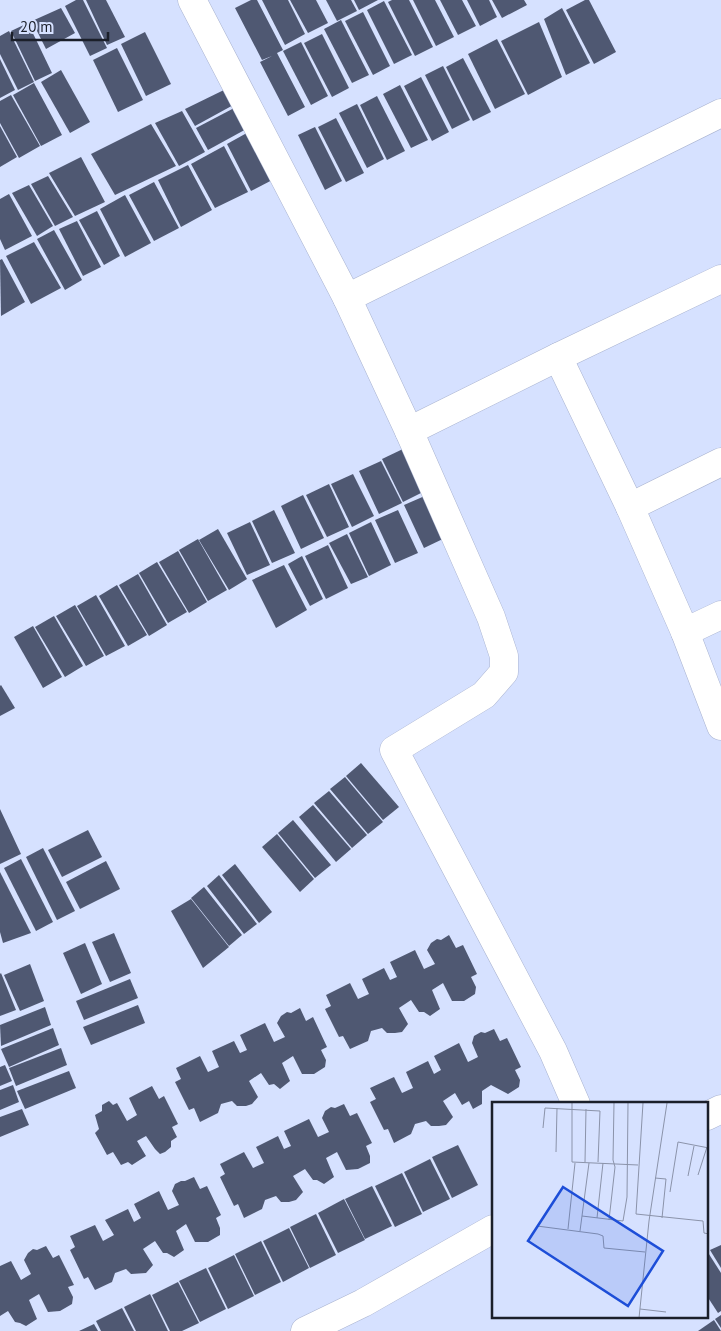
<svg xmlns="http://www.w3.org/2000/svg" width="721" height="1331" font-family="'PT Sans',sans-serif">
<style>
.building{fill:#4f5872}
.lines{fill:none;stroke-linecap:round;stroke-linejoin:round}
.minor-casing{stroke:#a9b3d0;stroke-width:29}
.minor{stroke:#fff;stroke-width:28}
.inset-road{fill:none;stroke:#8b93aa;stroke-width:1}
.view{fill:#1d4ed8;fill-opacity:0.15;stroke:#1d4ed8;stroke-width:2.5}
.inset-edge{fill:none;stroke:#1b1f2a;stroke-width:2.5}
</style>
<rect width="100%" height="100%" fill="#d6e1ff"/>
<g class="building">
<path d="M76 0H83L107 48 90 56 65 6Z"/>
<path d="M86 0H106L125 37 107 45Z"/>
<path d="M251 0H257L283 50 277 53 305 107 288 116 260 62 272 56 262 60 235 8Z"/>
<path d="M262 0H288L305 34 285 45Z"/>
<path d="M290 0H316L328 23 308 33Z"/>
<path d="M326 0H351L357 11 337 21Z"/>
<path d="M354 0H378L359 10Z"/>
<path d="M392 0H409L433 47 415 56 388 2Z"/>
<path d="M413 0H435L454 37 436 46Z"/>
<path d="M440 0H462L476 26 458 35Z"/>
<path d="M467 0H489L497 17 480 26Z"/>
<path d="M492 0H524L527 5 502 18Z"/>
<path d="M585 0H589L616 52 594 64 566 10Z"/>
<path d="M384 1 412 55 394 64 367 10Z"/>
<path d="M61 8 75 33 46 49 32 21Z"/>
<path d="M562 8 590 63 566 75 544 19Z"/>
<path d="M363 12 390 66 373 75 345 21Z"/>
<path d="M341 20 369 75 352 83 324 29Z"/>
<path d="M539 22 562 77 528 95 501 41Z"/>
<path d="M28 23 52 73 35 81 11 31Z"/>
<path d="M9 31 34 82 18 90 0 54V36Z"/>
<path d="M145 32 171 84 146 96 121 44Z"/>
<path d="M322 34 349 88 332 97 304 43Z"/>
<path d="M497 39 525 94 495 109 468 54Z"/>
<path d="M301 42 328 96 311 105 283 51Z"/>
<path d="M117 48 143 100 118 112 93 60Z"/>
<path d="M463 58 491 112 473 121 446 67Z"/>
<path d="M0 59 15 90 0 98Z"/>
<path d="M443 66 470 120 452 129 425 75Z"/>
<path d="M61 70 90 122 70 133 41 82Z"/>
<path d="M421 77 449 132 432 141 404 86Z"/>
<path d="M34 83 62 135 41 146 13 95Z"/>
<path d="M400 85 428 140 411 148 383 94Z"/>
<path d="M228 88 237 103 195 126 185 109Z"/>
<path d="M11 95 40 146 19 158 0 123V101Z"/>
<path d="M377 96 405 151 387 160 360 105Z"/>
<path d="M357 104 384 159 367 168 339 113Z"/>
<path d="M238 106 250 127 208 150 196 128Z"/>
<path d="M182 111 205 152 179 166 155 123Z"/>
<path d="M336 118 364 173 346 182 318 127Z"/>
<path d="M151 124 176 166 115 195 91 154Z"/>
<path d="M0 126 17 157 0 167Z"/>
<path d="M315 127 342 181 325 190 298 135Z"/>
<path d="M254 129 278 177 251 191 227 144Z"/>
<path d="M224 146 248 192 215 208 191 164Z"/>
<path d="M81 157 105 202 75 216 49 173Z"/>
<path d="M188 165 212 210 181 227 158 180Z"/>
<path d="M48 176 73 217 55 226 31 184Z"/>
<path d="M154 182 179 228 154 241 129 195Z"/>
<path d="M29 185 53 226 37 236 12 193Z"/>
<path d="M9 194 32 236 5 250 0 239V199Z"/>
<path d="M125 195 151 243 125 257 100 209Z"/>
<path d="M97 211 120 256 104 265 79 220Z"/>
<path d="M77 221 101 267 83 276 59 229Z"/>
<path d="M54 230 82 280 65 290 37 239Z"/>
<path d="M34 242 61 288 31 304 6 256Z"/>
<path d="M2 259 25 302 1 316 0 260Z"/>
<path d="M405 448 425 491 403 502 382 459Z"/>
<path d="M381 461 402 503 379 514 359 471Z"/>
<path d="M353 474 374 516 352 527 331 484Z"/>
<path d="M329 484 349 527 327 537 306 495Z"/>
<path d="M303 495 324 538 301 549 281 506Z"/>
<path d="M427 495 447 537 424 548 404 505Z"/>
<path d="M274 510 295 553 272 563 252 521Z"/>
<path d="M398 510 418 553 395 563 375 520Z"/>
<path d="M250 522 270 565 247 575 227 533Z"/>
<path d="M371 522 391 565 369 576 349 533Z"/>
<path d="M218 529 247 579 229 590 199 540Z"/>
<path d="M347 534 368 577 351 584 329 543Z"/>
<path d="M198 539 227 590 208 601 179 550Z"/>
<path d="M328 545 348 588 326 599 305 556Z"/>
<path d="M178 551 207 602 189 613 159 562Z"/>
<path d="M302 556 323 599 310 606 288 564Z"/>
<path d="M157 562 187 612 168 623 139 573Z"/>
<path d="M284 565 307 610 276 628 252 580Z"/>
<path d="M138 574 167 625 149 636 119 585Z"/>
<path d="M117 585 147 635 128 646 99 596Z"/>
<path d="M96 595 125 646 106 656 77 606Z"/>
<path d="M75 605 104 656 86 666 56 616Z"/>
<path d="M54 616 83 666 65 677 35 627Z"/>
<path d="M33 626 62 677 43 688 14 637Z"/>
<path d="M1 685 15 708 0 716V686Z"/>
<path d="M361 763 399 807 383 820 346 776Z"/>
<path d="M345 777 383 822 368 834 330 789Z"/>
<path d="M329 791 367 835 352 848 314 803Z"/>
<path d="M313 805 351 849 336 862 299 817Z"/>
<path d="M0 809 21 854 0 864Z"/>
<path d="M293 820 331 865 315 878 278 833Z"/>
<path d="M88 830 102 857 62 877 48 850Z"/>
<path d="M277 834 314 879 300 892 262 847Z"/>
<path d="M43 848 75 911 57 920 26 857Z"/>
<path d="M21 859 53 922 36 931 4 868Z"/>
<path d="M106 861 120 889 80 909 66 882Z"/>
<path d="M235 864 272 912 259 923 222 875Z"/>
<path d="M0 872 31 933 3 943 0 932Z"/>
<path d="M219 875 257 924 244 934 207 886Z"/>
<path d="M204 887 242 935 229 946 191 898Z"/>
<path d="M191 899 229 947 203 968 171 911Z"/>
<path d="M114 933 131 973 110 982 92 942Z"/>
<path d="M449 935 456 948 463 945 477 974 471 977 476 987 475 994 464 1001H452L443 983 432 990 440 1009 430 1016 424 1012H419L411 1000 399 1008 408 1024 402 1032 395 1033H387L382 1028 371 1031 368 1041 350 1049 343 1036 339 1037 325 1009 331 1006 326 995 350 983 358 999 369 994 362 979 384 968 390 980 397 977 390 962 415 950 424 969 435 964 427 950 431 943 437 939 441 940Z"/>
<path d="M85 943 102 984 81 994 63 953Z"/>
<path d="M30 964 44 1001 20 1011 4 975Z"/>
<path d="M1 973 16 1010 0 1016V974Z"/>
<path d="M130 979 138 998 84 1020 76 1001Z"/>
<path d="M138 1005 145 1023 91 1045 83 1027Z"/>
<path d="M45 1007 51 1025 1 1046 0 1025Z"/>
<path d="M300 1008 306 1021 313 1017 327 1047 321 1050 326 1060 325 1067 314 1074H302L293 1056 282 1063 290 1081 280 1089 274 1084 269 1085 261 1073 249 1081 258 1097 252 1104 246 1106H237L232 1101 221 1104 218 1113 200 1122 194 1108 189 1110 175 1082 181 1079 176 1068 200 1056 208 1072 219 1067 212 1051 234 1041 240 1053 247 1050 240 1035 265 1023 274 1042 285 1037 277 1023 281 1016 287 1012 291 1013Z"/>
<path d="M53 1028 59 1045 9 1067 1 1049Z"/>
<path d="M494 1029 500 1041 507 1038 521 1067 515 1070 520 1080 519 1087 508 1094 491 1085 482 1091V1104L473 1109 469 1101 462 1105 455 1093 443 1101 453 1117 446 1125 439 1126H431L426 1121 415 1124 411 1134 394 1143 388 1129 384 1130 370 1102 376 1099 370 1088 394 1077 402 1093 413 1088 406 1072 428 1061 434 1074 441 1070 434 1056 459 1043 468 1062 478 1057 472 1043 474 1036 481 1032 485 1033Z"/>
<path d="M61 1048 67 1065 16 1086 9 1068Z"/>
<path d="M5 1065 12 1081 0 1086V1067Z"/>
<path d="M69 1071 76 1088 25 1109 17 1091Z"/>
<path d="M13 1085 19 1102 0 1110V1090Z"/>
<path d="M152 1086 159 1099 164 1096 178 1124 172 1127 177 1137 171 1141V1147L165 1152 160 1154 155 1149 146 1136 137 1141 146 1156 132 1165 128 1162 121 1165 113 1152 107 1155 95 1133 99 1129 95 1115 102 1111V1105L109 1101 113 1105 117 1103 127 1121 137 1115 129 1098Z"/>
<path d="M344 1104 350 1116 357 1113 372 1143 366 1146 370 1156V1163L358 1169 346 1170 337 1152 326 1158 334 1177 324 1184 317 1180H313L305 1169 293 1176 303 1192 296 1200 289 1202H281L276 1196 265 1200 262 1209 244 1218 238 1204 234 1206 220 1177 225 1174 220 1164 244 1152 253 1168 264 1163 256 1147 278 1136 284 1149 291 1146 284 1131 309 1119 318 1137 329 1132 322 1118 325 1111 331 1107 335 1108Z"/>
<path d="M22 1109 29 1125 0 1137V1117Z"/>
<path d="M458 1145 478 1185 452 1198 432 1157Z"/>
<path d="M430 1159 450 1199 423 1212 404 1172Z"/>
<path d="M402 1173 422 1214 395 1227 375 1186Z"/>
<path d="M194 1177 200 1189 207 1186 221 1215 216 1218 220 1228V1235L208 1242H195L186 1224 176 1231 184 1250 174 1257 167 1253H163L155 1241 143 1249 153 1265 146 1273 131 1274 126 1269 115 1273 112 1282 95 1290 88 1277 84 1279 70 1250 75 1247 70 1236 95 1225 103 1241 114 1235 105 1220 128 1209 134 1222 141 1218 134 1204 159 1191 168 1210 179 1205 172 1191 175 1184 181 1181H185Z"/>
<path d="M372 1186 392 1226 365 1239 345 1199Z"/>
<path d="M344 1199 365 1240 338 1253 318 1213Z"/>
<path d="M316 1214 336 1255 310 1268 290 1227Z"/>
<path d="M289 1228 309 1268 283 1282 263 1241Z"/>
<path d="M261 1241 281 1282 255 1295 235 1254Z"/>
<path d="M721 1245V1268L710 1250Z"/>
<path d="M46 1246 53 1258 59 1255 74 1285 68 1287 73 1297 72 1304 60 1311 48 1312 39 1294 29 1300 37 1319 26 1326 20 1323 15 1322 8 1311 0 1316V1266L11 1261 21 1280 31 1274 24 1260 28 1253 33 1249 37 1250Z"/>
<path d="M707 1251 721 1273V1311L718 1313 707 1296Z"/>
<path d="M234 1255 254 1296 228 1309 208 1268Z"/>
<path d="M206 1268 226 1309 200 1322 179 1281Z"/>
<path d="M178 1282 199 1323 182 1331H170L152 1295Z"/>
<path d="M150 1294 168 1331H136L124 1307Z"/>
<path d="M122 1308 134 1331H101L96 1321Z"/>
<path d="M721 1315V1328L715 1319Z"/>
<path d="M714 1320 721 1331H698Z"/>
<path d="M94 1324 98 1331H79Z"/>
</g>
<g class="lines">
<defs>
<g id="minor">
<path d="M192 0 347 298 409 431 491 617 504 656V672L484 695 394 750 553 1051 576 1104"/>
<path d="M347 298 721 113"/>
<path d="M558 357 630 507 685 632 721 726"/>
<path d="M409 431 558 357 721 279"/>
<path d="M630 507 721 462"/>
<path d="M685 632 721 615"/>
<path d="M707 1116 721 1109"/>
<path d="M305 1331 363 1303 493 1229"/>
</g>
</defs>
<use href="#minor" class="minor-casing"/>
<use href="#minor" class="minor"/>
</g>
<g transform="translate(492 1102)">
<rect width="216" height="216" fill="#d6e1ff"/>
<path class="inset-road" d="M80 1V60L146 63M151 1 144 112 211 119 212 131 217 132M51 26 53 6 108 9 106 60M64 50 65 6M93 60 94 7M206 73 215 45M196 74 202 44M163 76 174 77 170 116M178 90 186 40 217 46M90 114 131 119 135 95 136 1M105 116 111 61M117 118 123 65 121 58 122 1M45 124 106 132 111 134 112 146 153 150M76 127 83 61M88 129 97 61M148 207 174 210M147 216 157 119 175 1"/>
<path class="view" d="M71 85 171 149 136 204 36 139Z"/>
<rect width="216" height="216" class="inset-edge"/>
</g>
<path d="M12 32v8h96v-8" fill="none" stroke="#1b1f2a" stroke-width="2.5"/>
<text x="20" y="32" font-size="15" fill="#1b1f2a" stroke="#d6e1ff" stroke-width="4" paint-order="stroke">20 m</text>
</svg>
